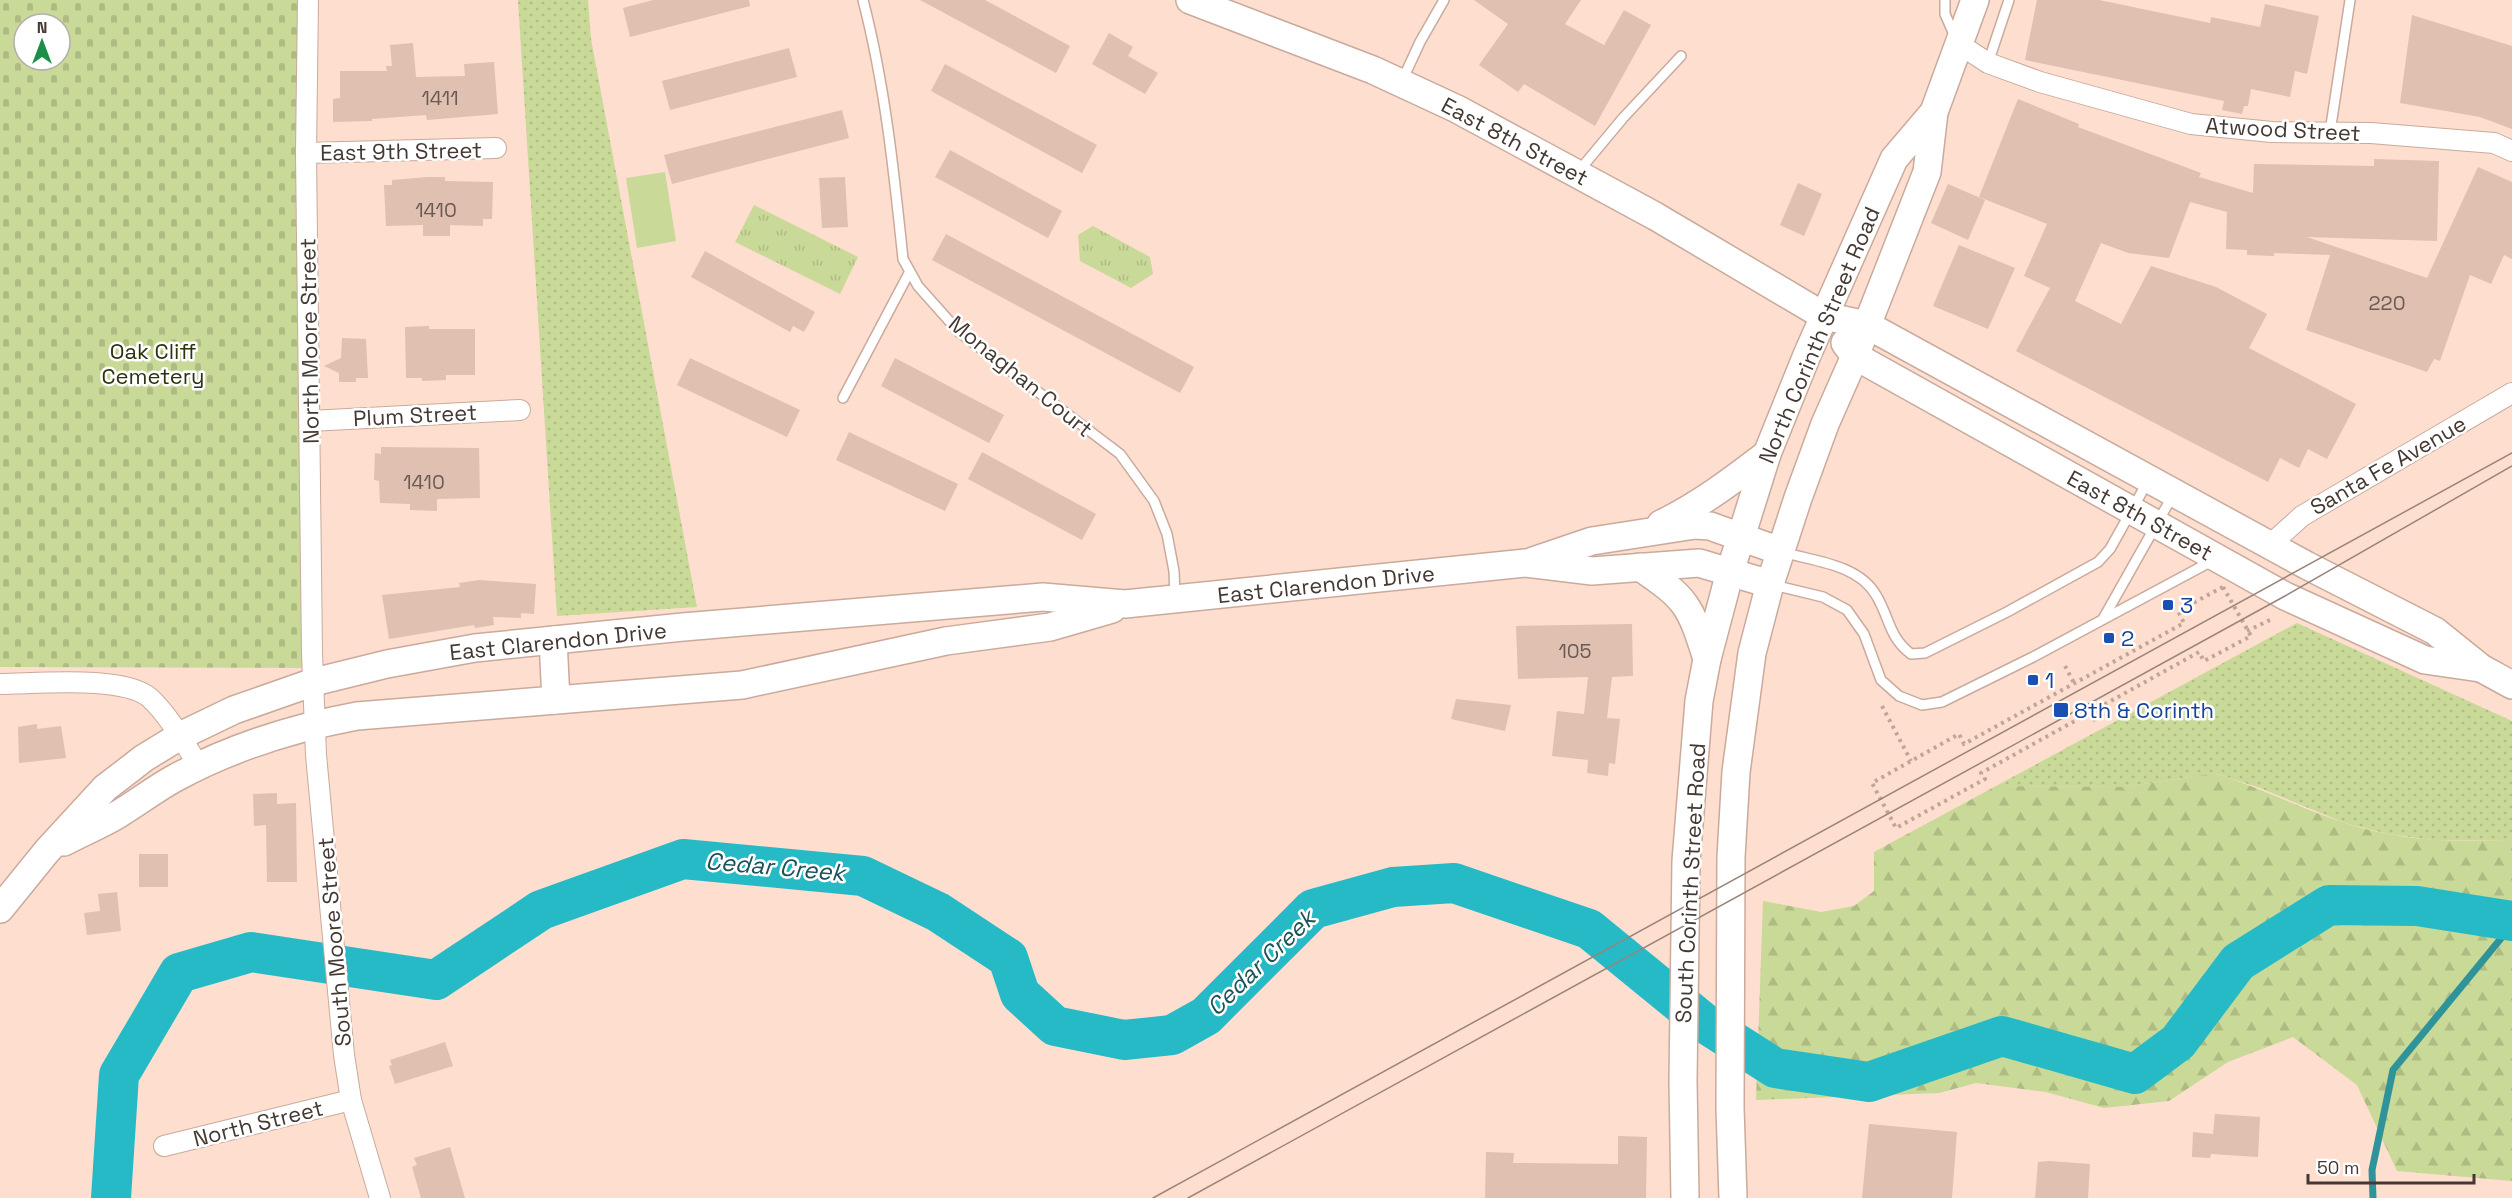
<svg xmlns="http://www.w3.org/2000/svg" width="2512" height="1198" font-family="'Space Grotesk',sans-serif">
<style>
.grass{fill:url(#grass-dots)}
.forest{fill:url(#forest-firs)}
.cemetery{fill:url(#cemetery-stones);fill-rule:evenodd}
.park{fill:url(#park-tufts)}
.pitch{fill:#c9d998}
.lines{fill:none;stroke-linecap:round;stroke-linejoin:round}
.stream{stroke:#2f939a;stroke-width:7}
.river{stroke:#26bac6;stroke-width:40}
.building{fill:#dfc0b1}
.lane-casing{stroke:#c9aa9c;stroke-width:12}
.street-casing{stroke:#c9aa9c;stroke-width:22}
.secondary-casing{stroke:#c9aa9c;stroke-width:30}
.path{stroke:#bfa699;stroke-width:4;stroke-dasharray:3 4.5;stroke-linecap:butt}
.lane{stroke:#fff;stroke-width:9}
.street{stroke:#fff;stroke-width:20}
.secondary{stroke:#fff;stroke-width:27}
.tram{stroke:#998479;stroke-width:1.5}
.transit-dot{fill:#1a4fb4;stroke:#fff;stroke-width:2}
.labels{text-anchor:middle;stroke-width:5;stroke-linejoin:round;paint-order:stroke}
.number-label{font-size:20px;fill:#6b5a52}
.street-label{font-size:22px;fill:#443832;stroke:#fff}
.park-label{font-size:22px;fill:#2c330d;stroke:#fff}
.transit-label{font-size:22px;fill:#164399;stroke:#fff;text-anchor:start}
.water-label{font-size:24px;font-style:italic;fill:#1a5358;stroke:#fff}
</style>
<defs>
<pattern id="grass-dots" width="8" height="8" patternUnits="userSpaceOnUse" patternTransform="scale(1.5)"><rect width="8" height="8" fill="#c9d998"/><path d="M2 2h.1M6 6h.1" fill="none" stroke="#aebb83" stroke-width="1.8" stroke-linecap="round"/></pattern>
<pattern id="forest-firs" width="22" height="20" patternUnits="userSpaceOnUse" patternTransform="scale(1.5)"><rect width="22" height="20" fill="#c9d998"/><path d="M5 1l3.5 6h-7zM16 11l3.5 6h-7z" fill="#aebb83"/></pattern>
<pattern id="cemetery-stones" width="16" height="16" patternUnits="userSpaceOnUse" patternTransform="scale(1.5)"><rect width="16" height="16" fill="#c9d998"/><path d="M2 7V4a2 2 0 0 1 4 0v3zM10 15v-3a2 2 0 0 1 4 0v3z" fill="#aebb83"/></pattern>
<pattern id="park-tufts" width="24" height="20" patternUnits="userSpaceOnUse" patternTransform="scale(1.5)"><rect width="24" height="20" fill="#c9d998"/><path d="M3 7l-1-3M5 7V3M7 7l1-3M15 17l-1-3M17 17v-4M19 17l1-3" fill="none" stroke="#aebb83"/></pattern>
</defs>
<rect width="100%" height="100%" fill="#fedece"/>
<g class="grass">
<path d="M518 0H588L591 39 697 607 557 616Z"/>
<path d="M2297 623 2512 721V841L2433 840 2388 834 2345 823 2260 788 2215 773 2124 787 1996 786Z"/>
</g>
<path class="forest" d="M2215 773C2273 792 2328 823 2388 834 2429 842 2471 841 2512 841V1181L2397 1171 2357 1085 2293 1037 2228 1062 2169 1101 2104 1108 2046 1092 1976 1083 1939 1093 1756 1100 1763 901 1821 912 1854 906 1874 891V852L1996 786 2124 787Z"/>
<path class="cemetery" d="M0 0H307L304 668 0 667ZM24 24H60V60H24Z"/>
<g class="park">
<path d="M754 205 858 257 840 294 735 242Z"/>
<path d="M1093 226 1150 257 1153 274 1131 288 1080 261 1078 235Z"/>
</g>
<path class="pitch" d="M665 172 676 241 637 248 626 178Z"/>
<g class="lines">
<path class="stream" d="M2373 1198 2372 1170 2393 1070 2512 925"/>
<path class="river" d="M111 1198 119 1075 179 973 251 952 436 980 541 910 683 859 863 876 938 912 1008 958 1020 994 1055 1026 1124 1040 1172 1035 1206 1016 1313 909 1393 887 1454 883 1589 929 1703 1022 1775 1068 1869 1082 2002 1036 2135 1074 2178 1042 2238 962 2329 905 2417 906 2512 921"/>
</g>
<g class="building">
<path d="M653 0H749L750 6 630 37 623 8Z"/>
<path d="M920 0H985L1070 46 1056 73Z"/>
<path d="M1474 0H1581L1565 24 1604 45 1624 10 1651 25 1595 126 1524 84 1518 92 1479 65 1508 24Z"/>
<path d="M2037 0H2099L2210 23 2211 17 2260 27 2265 4 2319 16 2307 74 2295 71 2290 97 2251 89 2248 106H2244L2242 114 2222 110 2224 101 2025 60Z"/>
<path d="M2412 15 2512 46V129L2480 117 2400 103Z"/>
<path d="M1109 33 1133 47 1128 56 1158 73 1145 94 1092 64Z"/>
<path d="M413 43 416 77 465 76 464 64 494 62 498 114 427 120 426 115 372 119V121L333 122V99L340 98V71H387L386 66H392L390 45Z"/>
<path d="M789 48 797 77 670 110 662 81Z"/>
<path d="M945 64 1097 145 1082 173 931 91Z"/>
<path d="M2018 99 2079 124 2078 127 2201 173 2199 177 2253 193 2254 164 2374 166V159L2439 161 2437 241 2307 237 2427 278 2478 167 2512 182V259L2504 255 2491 284 2470 275 2440 361 2434 359 2427 372 2306 330 2330 255 2274 253V256L2247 255V250L2226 249 2227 212 2190 202 2169 258 2128 253 2101 243 2075 301 2121 324 2151 266 2216 287 2267 314 2249 348 2356 404 2327 459 2308 449 2299 468 2280 458 2268 482 2016 351 2050 288 2024 276 2047 224 1979 197Z"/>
<path d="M842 110 849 138 672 184 664 155Z"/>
<path d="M950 150 1062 211 1048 238 935 177Z"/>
<path d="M428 177H445V181L493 182 492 219H483V226L450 225V236H423V225L386 226 384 185H392V180Z"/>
<path d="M845 177 848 227 822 228 819 178Z"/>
<path d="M1798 183 1822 194 1804 236 1780 225Z"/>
<path d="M1948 184 1985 200 1968 240 1931 223Z"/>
<path d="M946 234 1194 367 1180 393 932 260Z"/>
<path d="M1959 245 2015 268 1988 329 1933 306Z"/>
<path d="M705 251 815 312 804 332 793 326 790 332 691 277Z"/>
<path d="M429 326V329H475V375H446V380L422 381V378H406L405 327Z"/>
<path d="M342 338 366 339 368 378H356V382H339V373L324 366 341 358Z"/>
<path d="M690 358 800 410 787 437 677 385Z"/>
<path d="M895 358 1004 415 989 443 881 386Z"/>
<path d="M849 432 958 484 945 511 836 460Z"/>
<path d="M381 447 479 448 480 498 437 499V511L410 510V504L380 503 379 481 374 480 375 453 381 454Z"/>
<path d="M982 452 1096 514 1082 540 968 479Z"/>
<path d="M479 580 536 584 534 614 521 613V618L493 617 494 625 475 628 474 625 389 639 382 595 460 587 459 583Z"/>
<path d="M1632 624 1633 676 1612 677 1607 718 1620 719 1615 764 1609 763 1608 776 1587 773 1588 760 1552 756 1557 711 1584 714 1588 677 1518 679 1516 626Z"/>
<path d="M1456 699 1511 705 1505 731 1451 719Z"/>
<path d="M37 724V729L61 726 66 758 19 763 18 727Z"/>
<path d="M277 793V804L296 803 297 882H267L266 825 254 826 253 794Z"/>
<rect x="139" y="854" width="29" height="33"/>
<path d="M117 892 121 931 87 935 84 913 100 911 98 894Z"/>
<path d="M445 1042 453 1066 395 1084 389 1066 392 1065 390 1060Z"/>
<path d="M2215 1114 2260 1117 2258 1157 2211 1154 2210 1158 2192 1157 2193 1132 2213 1134Z"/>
<path d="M1869 1124 1957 1132 1952 1198H1862Z"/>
<path d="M1618 1136 1647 1137 1646 1198H1485L1486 1152 1514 1153 1513 1163 1618 1164Z"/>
<path d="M450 1147 465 1198H421L412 1167 417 1165 414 1158Z"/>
<path d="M2049 1161 2090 1164 2088 1198H2035L2038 1162Z"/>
</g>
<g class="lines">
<defs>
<g id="lane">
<path d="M863 0C885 85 894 172 903 259L918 286 959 332 1120 454 1154 501 1167 534 1174 571 1175 598"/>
<path d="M1945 0V14L1955 37"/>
<path d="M1988 63 2009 0"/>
<path d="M1402 81 1420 42 1444 0"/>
<path d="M2330 132 2350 0"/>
<path d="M1578 172 1623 118 1681 56"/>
<path d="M843 398 909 273"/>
<path d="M1782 552C1813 561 1858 564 1876 595 1890 618 1888 636 1911 654L1925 653 2007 612 2098 562 2110 549 2148 481"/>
<path d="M1773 585 1823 597 1847 610 1864 634 1881 680 1899 696 1922 705 1942 702 2033 657 2212 561"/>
<path d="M2103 619 2173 495"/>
</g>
<g id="street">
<path d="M308 0 306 153 312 653 316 755 344 1055 351 1100 380 1198"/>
<path d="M1959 44 1988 63 2040 82 2191 124 2272 132 2371 133 2494 143 2512 151"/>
<path d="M306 153 496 148"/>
<path d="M310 421 520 410"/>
<path d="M2270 545 2302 516 2512 393"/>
<path d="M0 684C36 684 123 675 150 698 170 717 184 743 199 766"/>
<path d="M164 1146 351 1100"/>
</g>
<g id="secondary">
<path d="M1190 0 1373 70 1457 109 1655 216 1824 316 1867 325 2306 565 2435 631 2481 668 2512 685"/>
<path d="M1845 343 1855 356 2285 596 2425 660 2480 668"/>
<path d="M1661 524C1700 505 1733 480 1767 454"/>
<path d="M1533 561 1592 541 1695 525 1710 526 1780 551"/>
<path d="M1640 567C1687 599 1690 605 1707 659"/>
<path d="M553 640 556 700"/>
<path d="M64 842C81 833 100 825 117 815 137 803 155 789 175 778 232 747 293 728 357 716L742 685 946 641 1050 627 1112 609"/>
<path d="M0 909 47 851 105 788 144 758 180 736 234 710 314 682 387 664 475 648 683 627 1043 597 1125 604 1526 563 1592 571 1699 563 1770 584"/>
<path d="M1685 1198 1683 1081 1686 861 1699 701 1707 659 1730 572 1767 454 1807 355 1894 159 1934 112"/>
<path d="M1733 1198 1730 1108 1731 857 1736 772 1752 653 1770 584 1798 498 1825 424 1855 356 1927 172 1934 112 1975 0"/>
</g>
</defs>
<use href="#lane" class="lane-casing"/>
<use href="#street" class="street-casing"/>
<use href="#secondary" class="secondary-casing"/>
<g class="path">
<path d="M2223 587 2251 636 2204 661 2199 652 1981 773 1985 779 1896 828 1872 783 1959 734 1964 744 2184 623 2178 611Z"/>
<path d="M2247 631 2274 618"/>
<path d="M2065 666 2074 683"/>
<path d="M1882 706 1911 761"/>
<path d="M2090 712 2097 724"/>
</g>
<use href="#lane" class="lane"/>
<use href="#street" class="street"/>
<use href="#secondary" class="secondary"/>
<g class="tram">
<path d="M1153 1198 2512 453"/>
<path d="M1188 1198 2285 596 2512 466"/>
</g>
</g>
<g class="transit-dot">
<rect x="2162" y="599" width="12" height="12" rx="3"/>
<rect x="2103" y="632" width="12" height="12" rx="3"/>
<rect x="2027" y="674" width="12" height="12" rx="3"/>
<rect x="2053" y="702" width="16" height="16" rx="3"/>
</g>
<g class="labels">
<g class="number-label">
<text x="440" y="105">1411</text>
<text x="436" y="217">1410</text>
<text x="2387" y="310">220</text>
<text x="424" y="489">1410</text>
<text x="1575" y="658">105</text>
</g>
<g class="street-label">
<text transform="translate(2283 129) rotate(3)" y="8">Atwood Street</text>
<text transform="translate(1515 141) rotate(28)" y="8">East 8th Street</text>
<text transform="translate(401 151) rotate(-1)" y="8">East 9th Street</text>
<text transform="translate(1819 335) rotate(-67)" y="8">North Corinth Street Road</text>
<text transform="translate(309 341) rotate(-91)" y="8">North Moore Street</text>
<text transform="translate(1021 376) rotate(39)" y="8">Monaghan Court</text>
<text transform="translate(415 415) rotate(-3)" y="8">Plum Street</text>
<text transform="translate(2388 465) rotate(-30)" y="8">Santa Fe Avenue</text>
<text transform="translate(2140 515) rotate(29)" y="8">East 8th Street</text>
<text transform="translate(1326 584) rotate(-6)" y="8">East Clarendon Drive</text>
<text transform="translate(558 641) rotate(-6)" y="8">East Clarendon Drive</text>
<text transform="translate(1690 883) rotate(-87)" y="8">South Corinth Street Road</text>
<text transform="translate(334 942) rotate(-95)" y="8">South Moore Street</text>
<text transform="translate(258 1123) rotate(-14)" y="8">North Street</text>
</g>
<g class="park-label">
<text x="153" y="359">Oak Cliff<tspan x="153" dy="25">Cemetery</tspan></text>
</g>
<g class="transit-label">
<text x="2180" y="613">3</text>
<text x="2121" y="646">2</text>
<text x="2045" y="688">1</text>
<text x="2074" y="718">8th &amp; Corinth</text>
</g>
<g class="water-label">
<text transform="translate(775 867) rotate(5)" y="8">Cedar Creek</text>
<text transform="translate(1261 963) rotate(-44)" y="8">Cedar Creek</text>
</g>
</g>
<g transform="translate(42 42)"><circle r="28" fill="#ffffff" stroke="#b4afad" stroke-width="1.5"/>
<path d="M0-4.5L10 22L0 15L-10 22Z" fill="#1c8e47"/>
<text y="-9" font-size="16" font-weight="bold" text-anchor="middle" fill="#443832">N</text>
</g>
<path d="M2308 1174v9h166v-9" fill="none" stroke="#443832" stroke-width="3"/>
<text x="2317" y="1174" font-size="18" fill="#443832" stroke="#ffffff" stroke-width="4.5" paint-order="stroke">50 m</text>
</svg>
